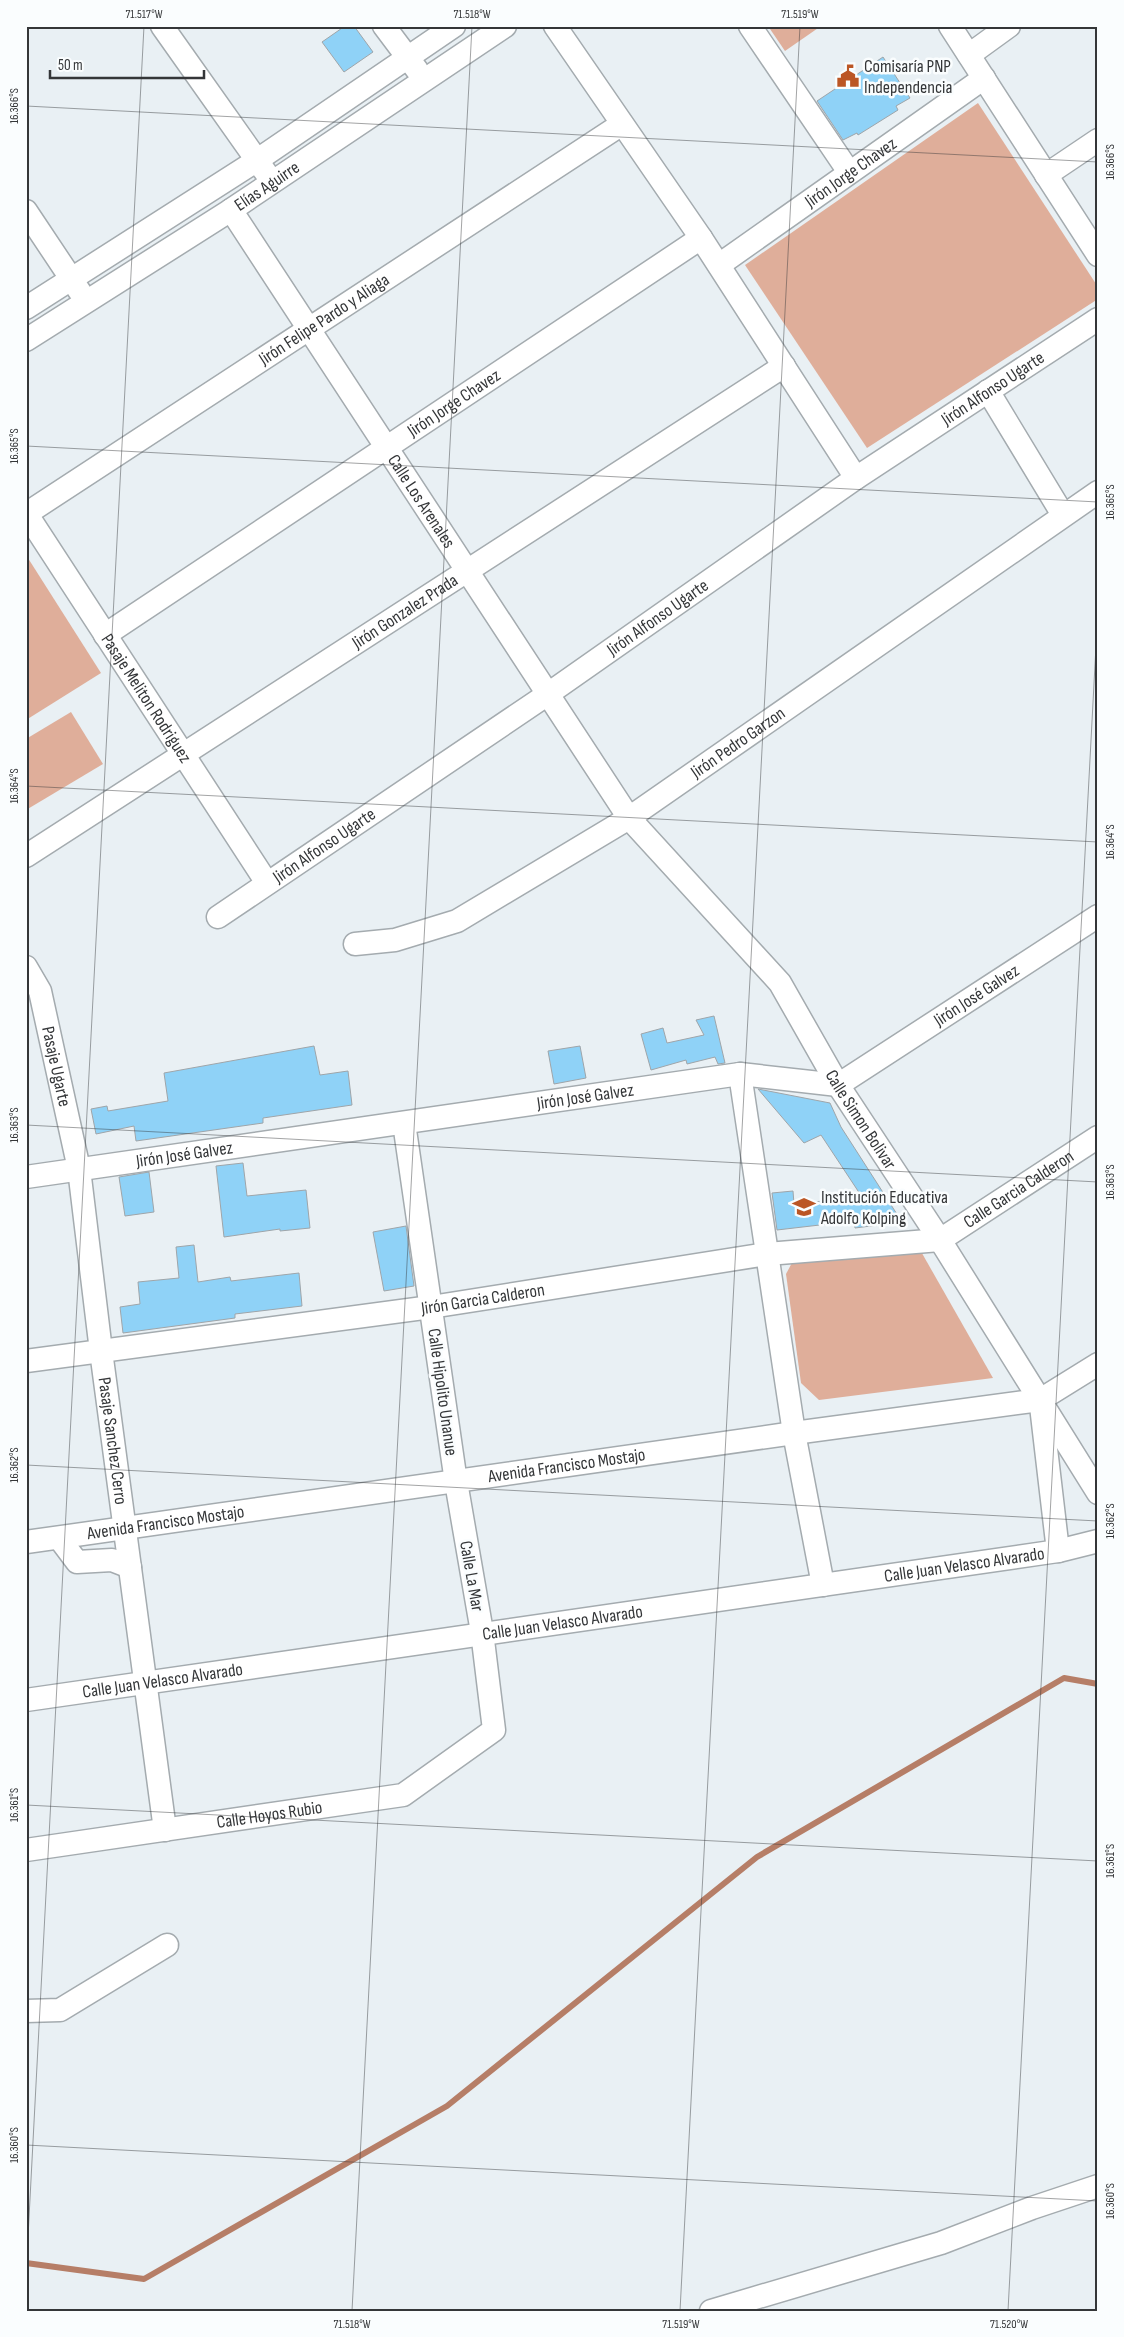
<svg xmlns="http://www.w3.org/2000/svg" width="1124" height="2337" font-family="'Sofia Sans Condensed',sans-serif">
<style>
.green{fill:#dfae9a}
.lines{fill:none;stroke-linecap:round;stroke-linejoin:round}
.stream{stroke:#b67e67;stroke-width:6}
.building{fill:#8fd2f7;stroke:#9fa5a9}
.minor-casing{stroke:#a4abaf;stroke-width:25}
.minor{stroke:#fff;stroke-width:22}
.ticks{fill:none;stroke:#343638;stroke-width:1;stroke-opacity:0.45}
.labels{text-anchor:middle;stroke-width:5;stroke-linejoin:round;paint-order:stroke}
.poi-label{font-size:18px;fill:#343638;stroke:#fafdfe;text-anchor:start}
.street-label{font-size:18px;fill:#343638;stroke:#fafdfe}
.neatline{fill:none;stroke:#343638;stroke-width:2}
.ticks-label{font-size:12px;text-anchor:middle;fill:#343638}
</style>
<rect width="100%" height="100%" fill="#e9f0f4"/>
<g class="green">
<path d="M768 26H821L785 51Z"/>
<path d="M978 103 1098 287V299L867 448 745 265Z"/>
<path d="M26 555 101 673 26 720Z"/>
<path d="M71 712 103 764 26 810V739Z"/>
<path d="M919 1248 993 1378 819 1400 801 1383 786 1274 794 1259Z"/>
</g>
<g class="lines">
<path class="stream" d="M26 2263 144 2279 447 2106 757 1857 1064 1678 1098 1684"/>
</g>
<g class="building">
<path d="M345 26H354L373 52 344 72 322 42Z"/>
<path d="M883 57 910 98 896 106 898 110 858 135 857 133 843 140 817 101Z"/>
<path d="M714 1016 725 1063 718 1064 715 1057 687 1064 686 1060 651 1070 641 1034 663 1028 667 1043 704 1035 696 1020Z"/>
<path d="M314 1046 320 1075 348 1071 352 1105 263 1118V1123L136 1141 134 1126 96 1134 91 1109 107 1106 108 1111 168 1101 164 1073Z"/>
<path d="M580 1046 586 1078 554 1084 548 1051Z"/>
<path d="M758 1089 830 1103 841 1127 902 1222 855 1228 854 1221 777 1230 772 1193 793 1191 794 1204 862 1197 821 1135 804 1143Z"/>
<path d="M243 1163 247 1196 306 1190 310 1228 280 1231V1229L224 1237 216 1166Z"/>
<path d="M149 1172 154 1212 125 1216 119 1177Z"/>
<path d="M406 1226 414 1286 384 1291 373 1232Z"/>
<path d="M194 1245 198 1282 230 1277 231 1281 299 1273 302 1306 235 1314V1318L123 1333 120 1307 140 1304 138 1282 179 1278 176 1247Z"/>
</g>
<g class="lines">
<defs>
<g id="minor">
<path d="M162 26 266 173"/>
<path d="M384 26 417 70"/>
<path d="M555 26 701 238 856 478"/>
<path d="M750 26 849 172"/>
<path d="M950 26 1098 255"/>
<path d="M969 55 1009 26"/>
<path d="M1046 175 1098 140"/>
<path id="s1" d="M231 210 629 818 780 983 838 1085 940 1240 1098 1493"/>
<path d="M26 211 80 292"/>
<path id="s2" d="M719 265 984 78"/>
<path d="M26 308 256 161 454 26"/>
<path id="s3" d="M26 340 231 210 505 26"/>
<path d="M988 391 1063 515"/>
<path id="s4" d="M26 513 267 883"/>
<path id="s5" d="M26 514 622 124"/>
<path id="s6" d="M105 635 701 238"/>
<path id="s7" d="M26 856 784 366"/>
<path id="s8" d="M218 917 548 694 856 478 1098 319"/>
<path id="s9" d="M355 944 395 940 457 921 629 818 1098 492"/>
<path id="s10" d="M26 967 40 991 79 1169 101 1351 165 1830"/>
<path d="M740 1074 794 1433 823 1585"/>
<path id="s11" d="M26 1177 740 1074 838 1085 1098 916"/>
<path id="s12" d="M26 1361 431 1307 767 1254 940 1240 1098 1137"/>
<path d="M1041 1406 1058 1551"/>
<path d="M59 1538 77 1562 112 1560 130 1567"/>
<path id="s13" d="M26 1542 794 1433 1040 1400 1098 1364"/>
<path id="s14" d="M26 1700 1058 1551 1098 1541"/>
<path id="s15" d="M26 1850 403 1795 494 1730 482 1632 456 1482 404 1123"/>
<path d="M26 2011 60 2010 167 1945"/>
<path d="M711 2311 941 2243 1032 2208 1098 2186"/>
</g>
</defs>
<use href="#minor" class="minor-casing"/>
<use href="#minor" class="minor"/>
</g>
<path class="ticks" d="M26 106 1098 162M26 446 1098 502M26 786 1098 842M26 1125 1098 1182M26 1465 1098 1521M26 1805 1098 1861M26 2145 1098 2201M26 2275 144 26M352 2311 472 26M680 2311 800 26M1008 2311 1098 608"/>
<defs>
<symbol id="civic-bare" viewBox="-9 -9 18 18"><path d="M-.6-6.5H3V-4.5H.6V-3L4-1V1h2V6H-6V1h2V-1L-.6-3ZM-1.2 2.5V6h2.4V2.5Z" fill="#bb5625" stroke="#fafdfe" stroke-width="2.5" paint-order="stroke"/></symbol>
<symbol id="school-bare" viewBox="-9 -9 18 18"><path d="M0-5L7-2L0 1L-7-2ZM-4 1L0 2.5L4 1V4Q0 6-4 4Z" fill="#bb5625" stroke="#fafdfe" stroke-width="2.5" paint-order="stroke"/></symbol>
</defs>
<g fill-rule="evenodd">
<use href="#civic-bare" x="832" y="60" width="32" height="32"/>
<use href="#school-bare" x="788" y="1191" width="32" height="32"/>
</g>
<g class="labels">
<g class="poi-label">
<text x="864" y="72">Comisaría PNP<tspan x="864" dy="21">Independencia</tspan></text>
<text x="821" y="1203">Institución Educativa<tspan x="821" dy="21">Adolfo Kolping</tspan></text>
</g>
<g class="street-label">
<text dy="6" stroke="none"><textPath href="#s2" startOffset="161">Jirón Jorge Chavez</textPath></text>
<text dy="6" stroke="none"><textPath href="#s3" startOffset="286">Elías Aguirre</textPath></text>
<text dy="6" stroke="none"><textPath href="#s5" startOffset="356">Jirón Felipe Pardo y Aliaga</textPath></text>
<text dy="6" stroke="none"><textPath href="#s8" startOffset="938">Jirón Alfonso Ugarte</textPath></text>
<text dy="6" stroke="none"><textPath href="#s6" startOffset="419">Jirón Jorge Chavez</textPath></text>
<text dy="6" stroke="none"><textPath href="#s1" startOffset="348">Calle Los Arenales</textPath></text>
<text dy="6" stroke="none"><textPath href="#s7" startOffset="451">Jirón Gonzalez Prada</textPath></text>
<text dy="6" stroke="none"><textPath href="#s8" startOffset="532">Jirón Alfonso Ugarte</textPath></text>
<text dy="6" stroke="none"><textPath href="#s4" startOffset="221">Pasaje Meliton Rodriguez</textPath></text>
<text dy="6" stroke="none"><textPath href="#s9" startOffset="438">Jirón Pedro Garzon</textPath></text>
<text dy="6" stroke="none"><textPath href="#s8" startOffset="128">Jirón Alfonso Ugarte</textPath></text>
<text dy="6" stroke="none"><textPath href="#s11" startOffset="985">Jirón José Galvez</textPath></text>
<text dy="6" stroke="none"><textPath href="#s10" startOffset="105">Pasaje Ugarte</textPath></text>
<text dy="6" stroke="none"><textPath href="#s11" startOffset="565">Jirón José Galvez</textPath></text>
<text dy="6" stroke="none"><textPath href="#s1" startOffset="1109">Calle Simon Bolivar</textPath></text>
<text dy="6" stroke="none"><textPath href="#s11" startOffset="160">Jirón José Galvez</textPath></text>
<text dy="6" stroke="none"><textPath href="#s12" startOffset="1016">Calle Garcia Calderon</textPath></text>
<text dy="6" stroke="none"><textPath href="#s12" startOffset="461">Jirón Garcia Calderon</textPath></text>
<text transform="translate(443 1392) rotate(82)" y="6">Calle Hipolito Unanue</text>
<text dy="6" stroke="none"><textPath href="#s10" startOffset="484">Pasaje Sanchez Cerro</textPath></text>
<text dy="6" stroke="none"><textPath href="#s13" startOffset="546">Avenida Francisco Mostajo</textPath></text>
<text dy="6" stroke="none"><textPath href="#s13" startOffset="141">Avenida Francisco Mostajo</textPath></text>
<text dy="6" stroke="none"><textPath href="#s14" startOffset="948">Calle Juan Velasco Alvarado</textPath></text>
<text transform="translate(472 1576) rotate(80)" y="6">Calle La Mar</text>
<text dy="6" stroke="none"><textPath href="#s14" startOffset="542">Calle Juan Velasco Alvarado</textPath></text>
<text dy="6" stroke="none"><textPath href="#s14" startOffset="138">Calle Juan Velasco Alvarado</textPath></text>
<text dy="6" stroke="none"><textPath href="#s15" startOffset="246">Calle Hoyos Rubio</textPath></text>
</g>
</g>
<rect width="1124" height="2337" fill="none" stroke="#fafdfe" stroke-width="55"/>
<path d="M50 70v8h154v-8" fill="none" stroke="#343638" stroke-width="2.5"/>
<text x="58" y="70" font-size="15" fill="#343638" stroke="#fafdfe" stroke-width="4" paint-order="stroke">50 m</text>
<rect x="28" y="28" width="1068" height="2282" class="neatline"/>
<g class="ticks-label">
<text x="144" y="18">71.517°W</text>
<text x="472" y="18">71.518°W</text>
<text x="800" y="18">71.519°W</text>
<text transform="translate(14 106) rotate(-90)" y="4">16.366°S</text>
<text transform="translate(1110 162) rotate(-90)" y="4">16.366°S</text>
<text transform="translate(14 446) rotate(-90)" y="4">16.365°S</text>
<text transform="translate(1110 502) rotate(-90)" y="4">16.365°S</text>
<text transform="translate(14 786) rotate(-90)" y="4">16.364°S</text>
<text transform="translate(1110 842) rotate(-90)" y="4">16.364°S</text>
<text transform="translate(14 1125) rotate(-90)" y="4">16.363°S</text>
<text transform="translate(1110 1182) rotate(-90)" y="4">16.363°S</text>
<text transform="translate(14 1465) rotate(-90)" y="4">16.362°S</text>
<text transform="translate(1110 1521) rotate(-90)" y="4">16.362°S</text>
<text transform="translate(14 1805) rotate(-90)" y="4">16.361°S</text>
<text transform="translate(1110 1861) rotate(-90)" y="4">16.361°S</text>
<text transform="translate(14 2145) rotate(-90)" y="4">16.360°S</text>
<text transform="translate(1110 2201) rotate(-90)" y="4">16.360°S</text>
<text x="352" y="2328">71.518°W</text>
<text x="681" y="2328">71.519°W</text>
<text x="1009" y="2328">71.520°W</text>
</g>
</svg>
